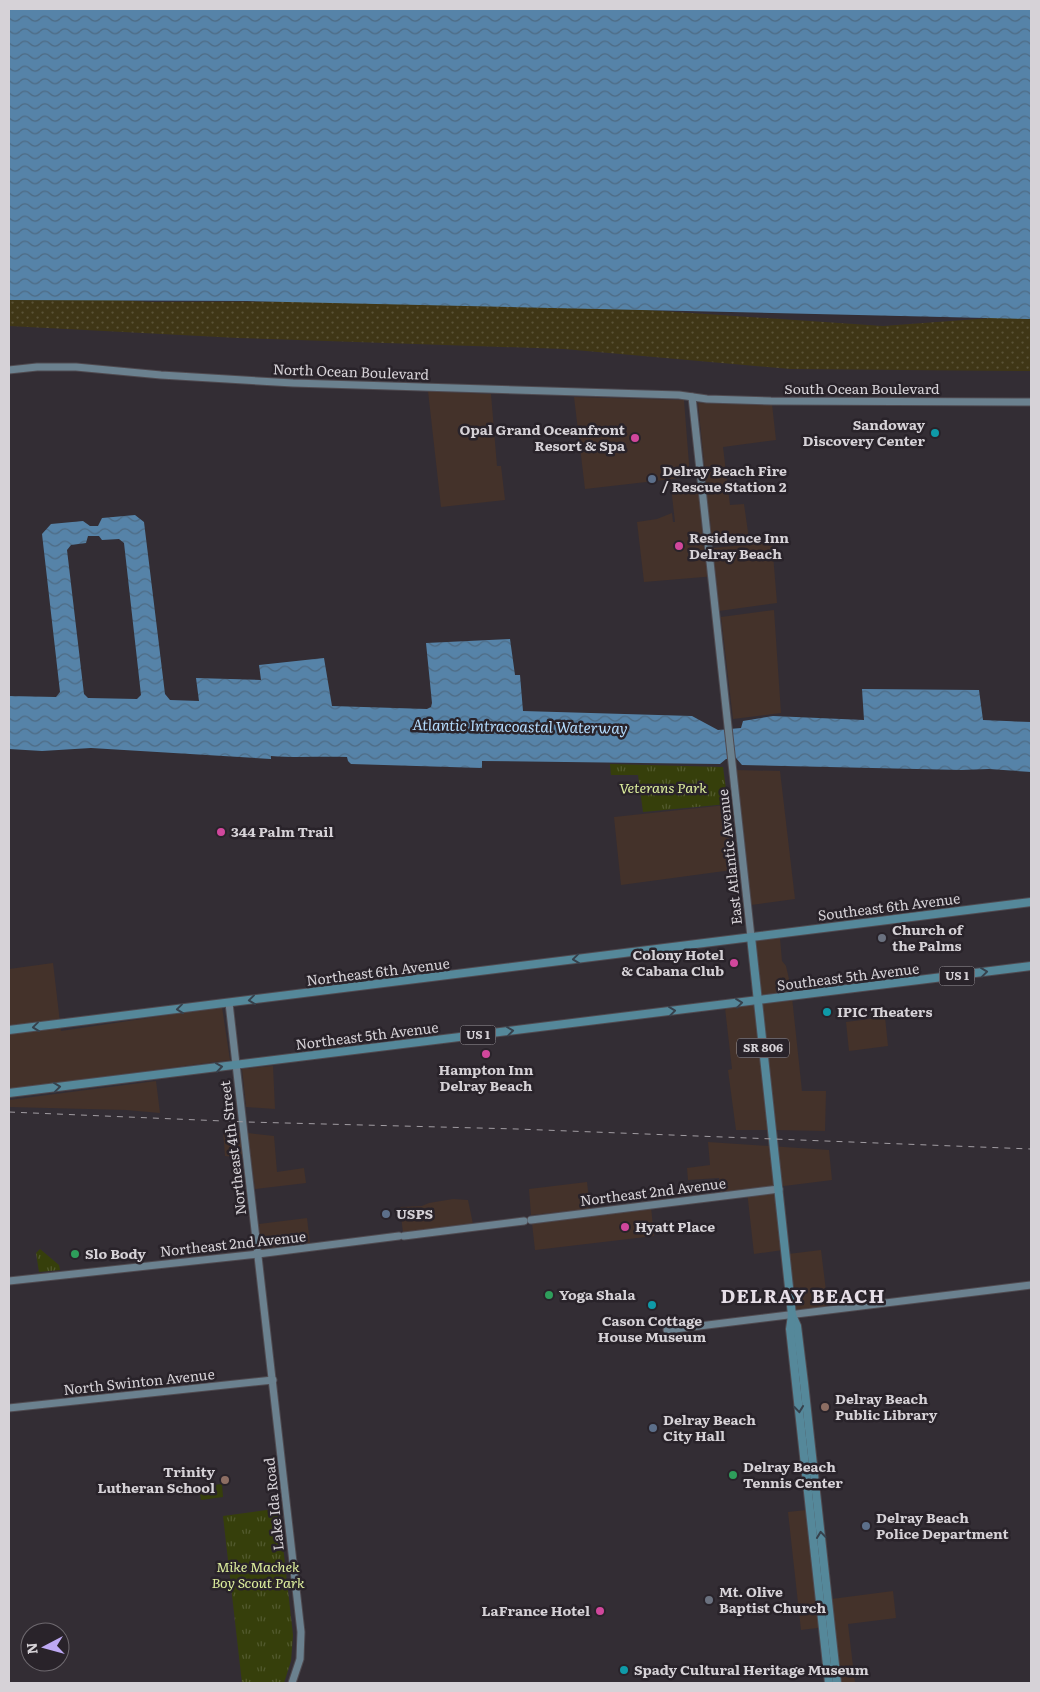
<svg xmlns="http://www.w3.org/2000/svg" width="1040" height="1692" font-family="Literata,serif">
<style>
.commercial{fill:#44322a}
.grass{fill:#363f0b}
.sand{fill:url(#sand-dots)}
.park{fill:url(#park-tufts)}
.water{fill:url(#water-waves);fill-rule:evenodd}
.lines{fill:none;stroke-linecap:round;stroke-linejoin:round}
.secondary-casing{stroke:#4f4a50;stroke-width:9}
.primary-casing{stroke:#4f4a50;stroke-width:10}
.secondary{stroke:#6b818f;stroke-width:7}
.primary{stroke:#55889a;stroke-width:8}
.rail{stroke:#a19ca2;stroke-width:1;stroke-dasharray:6 6;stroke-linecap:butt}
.oneway{stroke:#36414c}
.culture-dot{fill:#0f9aa8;stroke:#29232a;stroke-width:2}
.hotel-dot{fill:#d1479c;stroke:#29232a;stroke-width:2}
.service-dot{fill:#5c6f8a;stroke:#29232a;stroke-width:2}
.worship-dot{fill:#6b7280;stroke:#29232a;stroke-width:2}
.leisure-dot{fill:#2e9e5b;stroke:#29232a;stroke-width:2}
.education-dot{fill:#8d6e63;stroke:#29232a;stroke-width:2}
.labels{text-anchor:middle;stroke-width:5;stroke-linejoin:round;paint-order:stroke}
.shield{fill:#29232a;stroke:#a29ea3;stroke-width:1}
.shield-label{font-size:12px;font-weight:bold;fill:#d6d2d7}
.street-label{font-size:14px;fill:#d6d2d7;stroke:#29232a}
.poi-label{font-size:14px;font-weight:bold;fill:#d6d2d7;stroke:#29232a;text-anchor:start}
.park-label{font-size:14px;font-style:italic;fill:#ddee9d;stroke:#29232a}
.water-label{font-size:15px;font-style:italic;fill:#b4dcfe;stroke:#29232a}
.district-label{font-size:19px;font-weight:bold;letter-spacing:1px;fill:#e6dee7;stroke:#29232a}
</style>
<defs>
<pattern id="sand-dots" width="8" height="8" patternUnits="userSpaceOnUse" patternTransform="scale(1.25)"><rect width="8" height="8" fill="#3f3616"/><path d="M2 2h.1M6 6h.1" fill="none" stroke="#5a5237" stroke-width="1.8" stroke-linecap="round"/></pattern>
<pattern id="park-tufts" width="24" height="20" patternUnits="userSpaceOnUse" patternTransform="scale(1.25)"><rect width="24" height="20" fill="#363f0b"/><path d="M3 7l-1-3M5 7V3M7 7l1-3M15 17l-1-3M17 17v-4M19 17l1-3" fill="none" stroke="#525a2e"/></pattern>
<pattern id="water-waves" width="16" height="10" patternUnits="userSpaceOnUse" patternTransform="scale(1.25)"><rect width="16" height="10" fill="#5683a8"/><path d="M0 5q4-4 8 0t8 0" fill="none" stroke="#4e6b84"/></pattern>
</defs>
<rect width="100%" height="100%" fill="#332d34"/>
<g class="commercial">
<path d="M428 391 491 394 497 466H501L505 500 441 507Z"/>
<path d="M574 397 684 400 690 477 585 489Z"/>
<path d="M698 403 772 404 776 440 723 447 730 505 744 504 749 539 712 543 710 518 701 519 704 549 772 542 777 603 719 611 716 576 644 582 637 522 657 519 672 513 673 522H675L671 487 706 482Z"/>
<path d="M774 610 781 713 733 719 721 617Z"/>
<path d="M735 770 780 771 795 899 751 905Z"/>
<path d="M726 805 732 870 621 885 614 817Z"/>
<path d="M780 938 782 961 786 966 791 988 802 1091H826L825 1131 775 1130 755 940Z"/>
<path d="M53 963 61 1031 222 1007 230 1060 9 1089V969Z"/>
<path d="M751 1004 756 1008 770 1130H736L728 1070 732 1069 725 1008Z"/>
<path d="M885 1017 888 1046 849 1051 846 1022Z"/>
<path d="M273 1066 275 1109 246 1107 242 1069Z"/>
<path d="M156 1081 160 1113 126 1110 9 1107V1100Z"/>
<path d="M223 1130 274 1136 277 1172 304 1168 306 1183 255 1189 251 1159 225 1156Z"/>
<path d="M708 1142 829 1150 832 1180 776 1187 783 1250 754 1254 747 1191 721 1194 719 1178 688 1180 687 1168 710 1165Z"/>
<path d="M587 1182 590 1209 531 1215 529 1189Z"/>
<path d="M453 1199 468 1200 473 1224 403 1233 400 1207 422 1206 429 1203Z"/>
<path d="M651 1207 654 1236 535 1250 532 1223Z"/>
<path d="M307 1218 310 1243 261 1249 259 1224Z"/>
<path d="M821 1250 828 1307 795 1311 788 1254Z"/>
<path d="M806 1510 816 1601 893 1591 896 1618 848 1624 855 1683H841L834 1626 801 1630 788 1512Z"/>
</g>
<path class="grass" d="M222 1484 223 1497 201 1500 199 1487Z"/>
<path class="sand" d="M9 294 151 302 516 301 883 326 1031 315V371L790 369 564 349 238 338 9 326Z"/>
<g class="park">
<path d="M610 764 723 767 728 804 643 812 638 775H611Z"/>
<path d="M40 1249 59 1265 60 1270 39 1272 36 1253Z"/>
<path d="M274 1509 279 1510 293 1635 291 1661 284 1683H242L223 1516Z"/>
</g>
<g class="water">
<path d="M9 9H1031V319L247 301 9 300Z"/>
<path d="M135 515 144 522 165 694 170 700 199 701 196 678 261 680 259 665 324 658 332 706 427 709 431 707 432 703 426 643 510 639 515 675H520L523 711 692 716 718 730 741 728 743 721 773 716 864 720 862 689 979 690 983 720 1031 722V772L989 769 961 770 742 765 736 758 726 759 720 764 482 761V768L351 764 348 761 347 757C322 756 296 758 271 756V759L91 748 42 751 9 749V696L56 697 60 692 42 534 51 524 83 521 90 526H98L102 518ZM88 536H99L102 540 119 539 124 543 141 695 137 699 88 698 84 694 67 550 71 545 86 543Z"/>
</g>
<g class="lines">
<defs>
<g id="secondary">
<path d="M9 370 37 367H76L161 375 293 383 645 394 679 395 707 399 771 401 1031 402"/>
<path d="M692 397 751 937"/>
<path d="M229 1003 301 1632 300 1659 292 1683"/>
<path d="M531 1220 779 1189"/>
<path d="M404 1236 524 1221"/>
<path d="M9 1281 258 1254 399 1236"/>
<path d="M667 1330 1031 1285"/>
<path d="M9 1408 273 1380"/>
</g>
<g id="primary">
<path d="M751 937 792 1315 797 1326 804 1383 837 1683"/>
<path d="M9 1030 1031 902"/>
<path d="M9 1093 1031 966"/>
<path d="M792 1315 790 1329 829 1683"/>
</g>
</defs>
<use href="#secondary" class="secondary-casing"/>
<use href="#primary" class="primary-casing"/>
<use href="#secondary" class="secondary"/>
<use href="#primary" class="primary"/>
<path class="rail" d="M9 1112 247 1122 517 1129 1031 1149"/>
</g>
<defs><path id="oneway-chevron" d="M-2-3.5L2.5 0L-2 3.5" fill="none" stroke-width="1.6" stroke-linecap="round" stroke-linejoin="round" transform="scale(1.25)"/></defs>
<g class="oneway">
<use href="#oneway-chevron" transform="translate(576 959) rotate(173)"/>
<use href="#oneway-chevron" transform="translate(984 972) rotate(-7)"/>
<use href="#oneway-chevron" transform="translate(252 1000) rotate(173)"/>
<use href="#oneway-chevron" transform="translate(739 1003) rotate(-7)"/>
<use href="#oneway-chevron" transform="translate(180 1009) rotate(173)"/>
<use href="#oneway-chevron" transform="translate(672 1011) rotate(-7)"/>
<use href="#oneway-chevron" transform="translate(36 1027) rotate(173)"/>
<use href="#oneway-chevron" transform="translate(510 1031) rotate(-7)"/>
<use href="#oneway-chevron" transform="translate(219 1067) rotate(-8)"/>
<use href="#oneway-chevron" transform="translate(57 1087) rotate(-7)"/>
<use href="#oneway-chevron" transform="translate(799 1409) rotate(84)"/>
<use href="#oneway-chevron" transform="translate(821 1535) rotate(-96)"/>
</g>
<g class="culture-dot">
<circle cx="935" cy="433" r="5"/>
<circle cx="827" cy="1012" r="5"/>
<circle cx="652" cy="1305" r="5"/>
<circle cx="624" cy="1670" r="5"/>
</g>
<g class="hotel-dot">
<circle cx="635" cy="438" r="5"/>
<circle cx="679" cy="546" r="5"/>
<circle cx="221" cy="832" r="5"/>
<circle cx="734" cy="963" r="5"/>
<circle cx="486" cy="1054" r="5"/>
<circle cx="625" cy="1227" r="5"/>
<circle cx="600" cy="1611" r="5"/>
</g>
<g class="service-dot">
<circle cx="652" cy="479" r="5"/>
<circle cx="386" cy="1214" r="5"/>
<circle cx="653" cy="1428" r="5"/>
<circle cx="866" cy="1526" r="5"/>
</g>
<g class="worship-dot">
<circle cx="882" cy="938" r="5"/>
<circle cx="709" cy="1600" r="5"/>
</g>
<g class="leisure-dot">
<circle cx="75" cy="1254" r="5"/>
<circle cx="549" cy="1295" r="5"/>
<circle cx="733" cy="1475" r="5"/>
</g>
<g class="education-dot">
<circle cx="825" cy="1407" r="5"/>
<circle cx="225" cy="1480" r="5"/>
</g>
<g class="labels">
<g class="shield">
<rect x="939.5" y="966.5" width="35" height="19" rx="4"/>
<rect x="460.5" y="1025.5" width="35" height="19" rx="4"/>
<rect x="737" y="1038.5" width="52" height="19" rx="4"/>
</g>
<g class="shield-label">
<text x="957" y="980">US 1</text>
<text x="478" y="1039">US 1</text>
<text x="763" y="1052">SR 806</text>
</g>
<g class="street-label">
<text transform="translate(351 372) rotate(2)" y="5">North Ocean Boulevard</text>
<text x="862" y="394">South Ocean Boulevard</text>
<text transform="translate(730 857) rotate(-96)" y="5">East Atlantic Avenue</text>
<text transform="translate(889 907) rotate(-7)" y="5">Southeast 6th Avenue</text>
<text transform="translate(378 972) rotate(-7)" y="5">Northeast 6th Avenue</text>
<text transform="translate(848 977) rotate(-7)" y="5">Southeast 5th Avenue</text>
<text transform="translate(367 1036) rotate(-7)" y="5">Northeast 5th Avenue</text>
<text transform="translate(233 1148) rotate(-97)" y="5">Northeast 4th Street</text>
<text transform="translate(653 1192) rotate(-7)" y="5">Northeast 2nd Avenue</text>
<text transform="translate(233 1244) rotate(-6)" y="5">Northeast 2nd Avenue</text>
<text transform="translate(139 1382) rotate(-6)" y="5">North Swinton Avenue</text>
<text transform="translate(274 1504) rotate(-96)" y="5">Lake Ida Road</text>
</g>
<g class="poi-label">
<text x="925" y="430" text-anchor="end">Sandoway<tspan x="925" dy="16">Discovery Center</tspan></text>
<text x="625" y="435" text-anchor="end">Opal Grand Oceanfront<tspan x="625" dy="16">Resort &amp; Spa</tspan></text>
<text x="662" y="476">Delray Beach Fire<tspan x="662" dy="16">/ Rescue Station 2</tspan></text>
<text x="689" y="543">Residence Inn<tspan x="689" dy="16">Delray Beach</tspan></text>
<text x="231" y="837">344 Palm Trail</text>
<text x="892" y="935">Church of<tspan x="892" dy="16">the Palms</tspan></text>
<text x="724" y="960" text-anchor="end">Colony Hotel<tspan x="724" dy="16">&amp; Cabana Club</tspan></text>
<text x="837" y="1017">IPIC Theaters</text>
<text x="486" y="1075" text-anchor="middle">Hampton Inn<tspan x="486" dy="16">Delray Beach</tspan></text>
<text x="396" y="1219">USPS</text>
<text x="635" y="1232">Hyatt Place</text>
<text x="85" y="1259">Slo Body</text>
<text x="559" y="1300">Yoga Shala</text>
<text x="652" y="1326" text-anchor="middle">Cason Cottage<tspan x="652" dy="16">House Museum</tspan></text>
<text x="835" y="1404">Delray Beach<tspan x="835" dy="16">Public Library</tspan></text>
<text x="663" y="1425">Delray Beach<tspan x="663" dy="16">City Hall</tspan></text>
<text x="743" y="1472">Delray Beach<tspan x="743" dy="16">Tennis Center</tspan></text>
<text x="215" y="1477" text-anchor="end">Trinity<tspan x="215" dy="16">Lutheran School</tspan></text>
<text x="876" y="1523">Delray Beach<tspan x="876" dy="16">Police Department</tspan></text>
<text x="719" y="1597">Mt. Olive<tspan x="719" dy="16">Baptist Church</tspan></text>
<text x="590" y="1616" text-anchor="end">LaFrance Hotel</text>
<text x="634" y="1675">Spady Cultural Heritage Museum</text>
</g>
<g class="park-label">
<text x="663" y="793">Veterans Park</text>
<text x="258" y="1572">Mike Machek<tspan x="258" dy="16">Boy Scout Park</tspan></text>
</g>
<g class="water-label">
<text transform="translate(520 727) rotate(1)" y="5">Atlantic Intracoastal Waterway</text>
</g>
<g class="district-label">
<text x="803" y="1303">DELRAY BEACH</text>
</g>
</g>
<rect width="1040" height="1692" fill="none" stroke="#d6d2d7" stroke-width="20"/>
<g transform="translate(45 1647) rotate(264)"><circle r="24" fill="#29232a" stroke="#6e696f"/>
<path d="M0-4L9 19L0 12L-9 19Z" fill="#bea9f4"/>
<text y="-8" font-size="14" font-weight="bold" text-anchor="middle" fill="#d6d2d7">N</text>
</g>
</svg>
